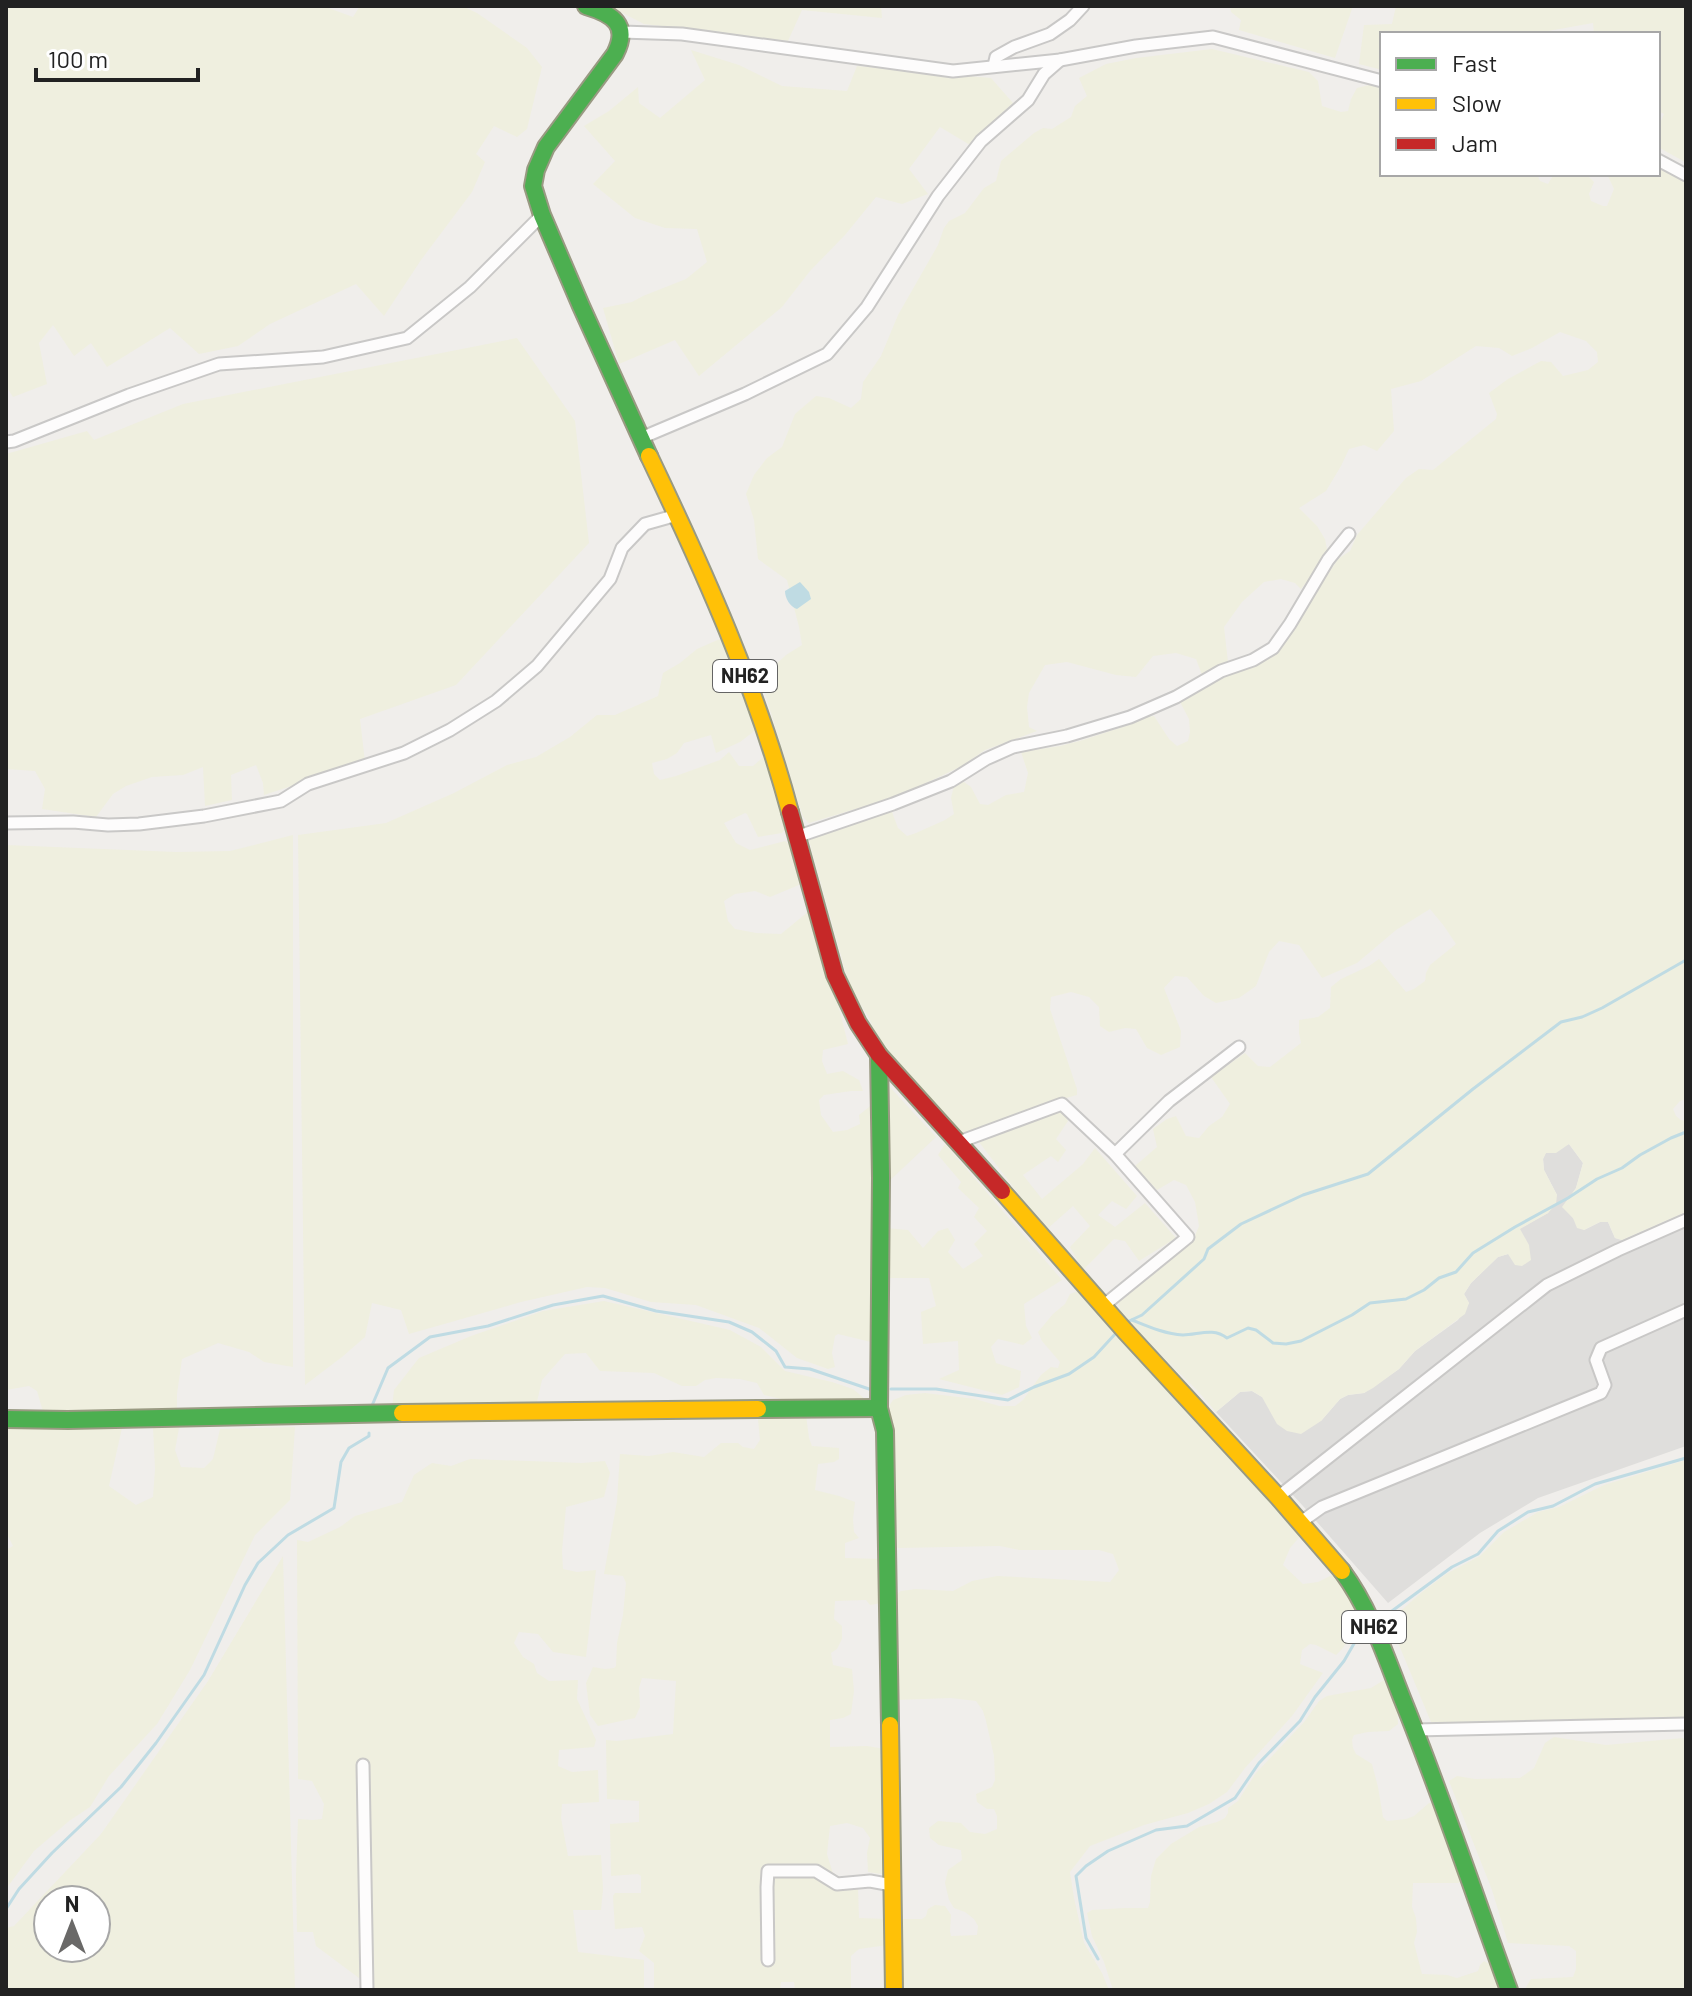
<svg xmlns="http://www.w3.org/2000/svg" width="1692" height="1996" font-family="Barlow,sans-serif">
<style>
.residential{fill:#dfdedc}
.farmland{fill:#efefdf;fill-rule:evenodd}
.water{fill:#bfdbe3}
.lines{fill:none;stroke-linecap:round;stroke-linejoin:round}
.stream{stroke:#bfdbe3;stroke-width:3}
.street-casing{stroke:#c9c8c7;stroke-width:15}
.fast-casing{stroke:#999a82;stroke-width:20}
.slow-casing{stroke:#999a82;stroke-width:20}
.jam-casing{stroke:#999a82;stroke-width:20}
.street{stroke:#fdfcfc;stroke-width:11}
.fast{stroke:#4caf50;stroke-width:16}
.slow{stroke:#ffc107;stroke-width:16}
.jam{stroke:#c62828;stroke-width:16}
.labels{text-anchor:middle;stroke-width:6;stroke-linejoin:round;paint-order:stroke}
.shield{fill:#fff;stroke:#646464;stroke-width:2}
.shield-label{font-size:20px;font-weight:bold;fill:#222}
</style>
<rect width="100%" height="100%" fill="#f0eeeb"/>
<path class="residential" d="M1569 1144 1583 1163 1576 1188 1563 1207 1584 1230 1600 1222H1608L1615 1238 1622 1240 1686 1212V1446L1538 1498 1480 1533 1388 1603 1303 1506 1216 1412 1240 1392 1252 1391 1262 1397 1321 1421 1340 1399 1348 1395 1364 1393 1399 1369 1415 1351 1458 1320 1469 1303 1464 1294 1471 1283 1498 1257 1508 1254 1521 1232 1519 1229 1548 1213 1557 1195 1544 1170 1543 1159 1546 1152Z"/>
<g class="farmland">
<path d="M6 6H323L353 17 360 6H462L477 13 527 48 542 67 527 129 517 137 494 126 476 154 485 162 472 192 421 260 384 316 356 284 270 324 238 346 199 354 170 328 107 367 91 343 74 356 53 325 39 343 47 384 13 397 6 386Z"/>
<path d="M609 6H881L882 18 802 10 788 41 644 24Z"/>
<path d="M1230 6H1353L1335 58 1239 30 1241 20 1231 12Z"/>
<path d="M1396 6H1686V161L1685 162 1658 147V128L1664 114 1658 111V34H1594L1593 23 1548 31V34H1382V70L1359 64 1364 25 1392 24Z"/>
<path d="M1212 49 1309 72 1318 81 1322 106 1341 112 1348 111 1351 99 1357 88 1369 85H1382V174H1537L1540 181 1548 184 1554 174H1586L1594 182 1589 194 1591 201 1603 206H1607L1614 189 1607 174H1658V166L1686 180V1099L1680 1101 1673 1109 1676 1116 1681 1120 1686 1121V1212L1622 1240 1615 1238 1608 1222H1600L1584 1230 1577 1228 1573 1218 1562 1207 1576 1188 1583 1163 1569 1144 1556 1153H1546L1543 1159 1544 1170 1557 1195 1556 1204 1548 1213 1520 1229 1529 1245 1531 1260 1522 1266 1515 1265 1508 1254 1498 1257 1471 1283 1464 1294 1469 1303 1465 1314 1415 1351 1399 1369 1373 1388 1364 1393 1348 1395 1340 1399 1321 1421 1301 1434 1287 1431 1277 1424 1262 1397 1252 1391 1240 1392 1216 1412 1196 1389 1171 1365 1121 1313 1118 1300 1144 1281 1194 1238 1199 1226 1195 1202 1186 1185 1174 1180 1157 1190 1135 1166 1157 1147 1153 1129 1167 1119 1176 1116 1186 1136 1199 1138 1209 1126 1222 1117 1230 1104 1211 1077 1245 1053 1258 1066 1270 1067 1301 1043 1299 1033V1020L1318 1017 1330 1008 1331 987 1341 979 1369 966 1379 959 1406 992 1414 989 1425 981 1426 973 1430 965 1456 944 1444 926 1430 909 1396 930 1357 963 1322 978 1299 945 1279 941 1269 952 1256 986 1239 998 1216 1003 1204 996 1187 977 1175 976 1164 988 1181 1031 1180 1047 1161 1055 1147 1048 1136 1029 1125 1028 1109 1032 1100 1026 1099 1007 1089 997 1071 992 1051 997 1050 1009 1077 1089V1095L1059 1100 987 1128 962 1134 891 1056 878 1038 869 1018 853 992 847 977 808 837 883 812H892L898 828 907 836 916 833 945 820 954 814 951 798 954 786 964 782 971 787 980 804 988 805 1006 795 1024 792 1028 773 1021 752 1060 746 1083 740 1131 724 1146 717 1154 716 1169 739 1177 746 1188 741 1190 732 1189 719 1180 702 1228 673 1263 661 1280 647 1338 559 1350 551 1357 535 1406 478 1419 469 1433 470 1496 419 1497 414 1489 393 1508 379 1541 361 1551 362 1563 376 1588 370 1598 362 1597 352 1586 341 1560 332 1532 348 1512 356 1499 348 1476 346 1421 381 1391 389 1394 431 1377 451 1364 445 1349 449 1341 466 1326 491 1299 508 1317 526 1325 539 1327 550 1316 570 1301 589 1295 583 1281 579 1264 582 1242 602 1224 627 1228 662 1202 675 1196 659 1176 653 1153 656 1136 677 1116 675 1067 662 1045 665 1029 693 1027 707 1029 727 1037 731 985 750 962 766 899 796 809 823 803 817 758 671 772 668 786 655 802 645 799 627 787 580 758 559 754 520 746 494 754 475 767 458 782 447 795 414 816 396 829 398 851 408 861 399 863 382 881 356 898 315 938 245 944 228 949 221 965 213 984 188 996 181 1001 161 1034 133 1043 128 1052 129 1071 117 1075 106 1087 96 1079 78 1106 64 1136 58Z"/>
<path d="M691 50 739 65 782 86 847 91 857 66 991 78 1013 103 970 145 940 127 909 169 928 194 902 204 876 197 845 235 810 271 782 307 699 376 675 340 619 364 603 308 632 302 643 296 686 279 707 262 697 229 665 228 635 218 593 184 615 161 584 126 609 111 638 87 639 103 660 118 705 80Z"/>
<path d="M517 338 575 421 589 543 456 685 360 719 365 762 264 795 263 783 256 765 231 775 232 800 205 806 203 767 183 775 152 777 126 786 113 794 96 817 42 809 45 789 35 771 6 769V454L87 431 94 440 183 404Z"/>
<path d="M722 638 757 729 740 742 716 753 711 735 684 743 677 753 667 759 652 763 654 774 660 780 676 776 720 760 729 752 739 766H753L768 753 786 828 782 833 758 837 747 814 745 813 724 823 736 843 750 850 785 841 794 849V865L797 869 799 885 770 897 755 891 735 894 724 901 728 921 735 929 756 933 781 934 809 911 836 996 848 1044 823 1050 822 1061 827 1074 843 1071 859 1080 863 1091H851L824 1095 819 1100 821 1115 833 1132 847 1130 860 1124 859 1115 874 1103 875 1343 838 1334 835 1336 832 1353 835 1367 828 1369 797 1358 759 1328 696 1305 651 1302 605 1288 587 1287 521 1302 409 1334 401 1310 372 1303 365 1337 342 1357 305 1385 298 835 386 823 454 793 507 765 536 757 570 737 597 715H615L658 696 663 673 680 663 697 649Z"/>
<path d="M293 835V1367L264 1362 249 1352 218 1343 182 1359 177 1394V1416L44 1415 37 1391 29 1386 6 1390V845L176 852 230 851Z"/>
<path d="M886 1083 936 1137 887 1183Z"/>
<path d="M1062 1110 1068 1121 1056 1139 1066 1150 1058 1162 1051 1156 1023 1175 1042 1199 1083 1164 1095 1148 1137 1196 1126 1209 1112 1201 1098 1215 1115 1227 1145 1203 1176 1238 1139 1261 1125 1241 1114 1239 1083 1270 1070 1247 1090 1226 1073 1206 1046 1230 979 1142Z"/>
<path d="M945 1144 1062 1280 1024 1304 1026 1326 1032 1338 1023 1345 998 1339 991 1347 996 1363 1021 1371 1019 1387 1002 1395 939 1379 959 1370 958 1341 923 1344 921 1312 936 1306 929 1278H890L886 1228 908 1230 923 1248 938 1231 948 1228 955 1240 948 1252 963 1269 983 1256 974 1244 987 1231 974 1217 979 1208 958 1188 961 1182 938 1155Z"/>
<path d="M1078 1291 1177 1401 1302 1534 1290 1548 1283 1565 1303 1584 1318 1582 1334 1574 1363 1616 1343 1648 1336 1655 1316 1645 1310 1644 1302 1650 1300 1664 1323 1673 1292 1716 1245 1768 1227 1792 1209 1804 1188 1813 1144 1825 1090 1846 1070 1872 1074 1898 1084 1943 1102 1973 1109 1990H899L898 1919H922L926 1916 928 1909 935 1905 945 1906 951 1915 950 1931 951 1936 977 1935 978 1926 974 1919 965 1912 954 1908 949 1900 945 1883 948 1870 962 1860 961 1850 939 1845 930 1838 929 1828 938 1821 950 1822 961 1823 970 1832 985 1834 997 1829V1816L994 1809H987L977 1802 976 1794 992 1787 995 1780 994 1756 986 1721 983 1711 976 1701 951 1698 895 1700 894 1638 896 1595 901 1591 916 1589 953 1591 972 1581 997 1576 1110 1582 1119 1570 1113 1554 1099 1550H1019L1000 1546 898 1548 893 1542 889 1406 893 1400 906 1395 925 1393 975 1399 999 1406H1015L1023 1400 1041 1375 1051 1367 1058 1368 1060 1362 1042 1341 1038 1332 1053 1314 1065 1304 1070 1294Z"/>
<path d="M604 1301 730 1330 761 1347 785 1371 832 1382 853 1389 865 1399 851 1402H794L764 1395 757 1383 740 1379 716 1378 705 1380 696 1386H682L654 1373 600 1371 586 1353 565 1354 542 1380 536 1406 392 1408 394 1390 419 1358 471 1336 543 1311Z"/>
<path d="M806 1415 809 1438 812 1446 839 1448V1459L834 1462 818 1464 815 1490 839 1496 855 1502 853 1519 854 1532 859 1538 845 1543V1558L881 1559 882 1603 870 1605 866 1600 835 1601 834 1619 842 1626V1639L837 1649 831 1653 833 1665 852 1669 854 1691 851 1714 843 1718 830 1720V1747L867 1746 885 1749 887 1875 868 1872 867 1853 870 1838 863 1828 847 1823 830 1826 827 1854 834 1877 851 1880 858 1887 859 1918 889 1919 888 1945 859 1949 851 1956V1990H795L794 1982H781L780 1990H654V1963L639 1951 645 1936 642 1927 615 1929 613 1896 615 1893H641V1876L638 1874 611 1876 610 1824 639 1822V1801L607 1799 606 1740 617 1741 673 1734 676 1681 642 1678 639 1688 640 1707 635 1718 598 1726 590 1715 586 1683 593 1667 605 1669 614 1668 616 1666 617 1643 623 1615 626 1583 623 1576 604 1574 617 1501 620 1454 649 1456 673 1452 704 1457 721 1443H738L743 1447 754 1449 760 1440 758 1419Z"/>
<path d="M6 1426 122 1428 109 1486 136 1505 153 1497 155 1469 153 1427 179 1428 175 1450 181 1467 204 1468 213 1459 220 1429 295 1427 290 1500 255 1535 190 1670 157 1724 109 1776 90 1807 69 1821 34 1851 6 1889V1779H9V1756H6V1550L13 1546 6 1532Z"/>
<path d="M470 1459 582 1463 605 1461 610 1473 604 1497 566 1507 562 1551 563 1569 577 1572 596 1570 586 1657 553 1652 538 1634 519 1632 514 1643 523 1657 534 1664 537 1673 549 1681 578 1680 577 1699 596 1740 594 1747 559 1750 558 1766 572 1772 598 1770 599 1802 562 1804 561 1818 568 1856 601 1855 603 1889 601 1910H573L578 1952 644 1960V1990H372L371 1987 316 1946 313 1932H297L296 1875 298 1819 313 1820 322 1819 324 1804 312 1781 298 1779 297 1540 308 1542 340 1527 355 1516 402 1502 414 1475 432 1463 451 1466Z"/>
<path d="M1686 1460V1717L1472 1722H1431L1389 1621 1421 1593 1446 1574 1480 1556 1504 1532 1538 1512 1559 1507 1604 1485Z"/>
<path d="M283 1556 295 1990H6V1928L14 1926 101 1834 208 1681ZM48 1900H96V1948H48Z"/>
<path d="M1384 1680 1397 1707 1398 1724 1389 1731 1368 1732 1354 1735 1352 1740 1353 1748 1356 1754 1372 1764 1378 1787 1383 1817 1387 1821 1406 1819 1414 1816 1429 1803 1436 1804 1463 1878 1459 1883H1413L1412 1907 1416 1918 1417 1932 1414 1943 1422 1974 1447 1975 1457 1978 1478 1971 1480 1965 1484 1961 1491 1965 1499 1990H1113L1104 1962 1092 1936 1087 1913 1092 1910 1124 1908H1148L1150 1902 1151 1876 1156 1859 1171 1844 1199 1827 1217 1822 1225 1818 1228 1813V1808L1238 1801 1256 1773 1305 1721 1319 1701 1327 1696 1371 1688Z"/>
<path d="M1554 1737 1606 1745 1683 1738 1686 1741V1990H1527L1526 1987 1531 1979 1573 1977 1576 1969V1951L1569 1946 1508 1943 1492 1890 1449 1781 1457 1776 1475 1779 1520 1778 1534 1768 1545 1743Z"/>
</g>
<path class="water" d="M800 582 809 592 811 599 797 609C790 607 785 598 785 591Z"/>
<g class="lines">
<g class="stream">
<path d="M1132 1320C1147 1326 1165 1334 1183 1335 1198 1335 1213 1327 1227 1338L1248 1328 1256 1330 1273 1343 1286 1344 1301 1341 1352 1315 1370 1303 1406 1299 1424 1290 1439 1278 1456 1272 1473 1253 1515 1227 1568 1198 1597 1179 1622 1168 1640 1155 1671 1138 1686 1132"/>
<path d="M1127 1322 1142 1315 1204 1259 1208 1249 1241 1224 1303 1195 1368 1174 1473 1089 1561 1022 1582 1017 1602 1008 1686 960"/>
<path d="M891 1389H936L1008 1400 1034 1387 1069 1374 1094 1357 1116 1333"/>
<path d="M371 1408 388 1368 430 1337 488 1326 553 1305 603 1296 656 1311 729 1322 752 1332 776 1351 785 1367 810 1369 872 1390"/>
<path d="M1381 1619 1452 1567 1478 1554 1498 1531 1528 1512 1553 1506 1595 1484 1686 1458"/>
<path d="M6 1909 19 1889 52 1853 121 1787 156 1743 204 1675 245 1585 258 1563 288 1535 334 1508 341 1462 349 1448 369 1436V1433"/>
<path d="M1098 1959 1086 1938 1076 1876 1086 1866 1108 1851 1156 1830 1187 1826 1235 1798 1259 1763 1300 1721 1315 1697 1344 1661 1359 1635 1365 1631"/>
</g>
<defs>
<g id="street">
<path d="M622 32 682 34 953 71 1060 60 1136 46 1213 37 1382 81"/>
<path d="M994 66 996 57 1014 47 1050 34 1070 20 1083 6"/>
<path d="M1658 160 1686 175"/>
<path d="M641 438 745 394 827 354 867 307 938 196 981 141 1028 100 1044 74 1060 60"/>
<path d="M6 442 14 441 129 395 219 364 323 357 407 338 470 287 542 215"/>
<path d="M6 823 73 822 108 825 139 824 204 816 281 801 308 784 404 753 450 730 496 701 537 666 610 579 622 548 645 524 677 515"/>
<path d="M796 837 893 804 951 781 986 759 1013 747 1067 736 1130 717 1176 697 1221 671 1253 660 1273 648 1290 624 1328 560 1349 534"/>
<path d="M959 1142 1062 1104 1115 1154 1188 1237 1103 1306"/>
<path d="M1115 1154 1169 1101 1239 1047"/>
<path d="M1278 1497 1547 1285 1618 1250 1686 1220"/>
<path d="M1301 1522 1322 1507 1601 1393 1605 1385 1596 1360 1601 1348 1686 1310"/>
<path d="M1415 1730 1686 1724"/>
<path d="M363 1765 367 1990"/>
<path d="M768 1960 767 1887 768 1871H816L837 1884 870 1881 892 1885"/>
</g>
<g id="fast">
<path d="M586 6C613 14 630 25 615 54L546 147 536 170 533 186 542 215 581 306 649 456"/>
<path d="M879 1055 881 1178 879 1408 885 1431 890 1725"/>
<path d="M758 1409 879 1408"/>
<path d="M6 1419 68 1420 402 1413"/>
<path d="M1342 1571C1371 1610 1386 1658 1404 1703 1442 1797 1474 1894 1509 1990"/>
</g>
<g id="slow">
<path d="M649 456C704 571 757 689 790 812"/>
<path d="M1002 1191 1125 1331 1278 1497 1342 1571"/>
<path d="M402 1413 758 1409"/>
<path d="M890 1725 894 1990"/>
</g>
<path id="jam" d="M790 812 835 975 858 1023 879 1055 1002 1191"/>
</defs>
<use href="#street" class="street-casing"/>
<use href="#fast" class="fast-casing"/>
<use href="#slow" class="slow-casing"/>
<use href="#jam" class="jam-casing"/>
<use href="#street" class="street"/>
<use href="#fast" class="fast"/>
<use href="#slow" class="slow"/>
<use href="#jam" class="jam"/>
</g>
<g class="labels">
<g class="shield">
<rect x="713" y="660" width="64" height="32" rx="6"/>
<rect x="1342" y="1611" width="64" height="32" rx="6"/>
</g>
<g class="shield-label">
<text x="745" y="683">NH62</text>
<text x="1374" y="1634">NH62</text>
</g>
</g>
<rect width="1692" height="1996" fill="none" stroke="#222222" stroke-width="16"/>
<rect x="1380" y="32" width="280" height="144" fill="#ffffff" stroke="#a7a7a7" stroke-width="2"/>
<rect x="1396" y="58" width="40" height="12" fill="#4caf50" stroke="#a7a7a7" stroke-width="2"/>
<text x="1452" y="72" font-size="24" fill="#222222">Fast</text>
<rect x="1396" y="98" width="40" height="12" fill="#ffc107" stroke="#a7a7a7" stroke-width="2"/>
<text x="1452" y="112" font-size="24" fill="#222222">Slow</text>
<rect x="1396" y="138" width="40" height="12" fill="#c62828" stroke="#a7a7a7" stroke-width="2"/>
<text x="1452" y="152" font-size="24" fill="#222222">Jam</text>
<g transform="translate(72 1924)"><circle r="38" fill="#ffffff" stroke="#a7a7a7" stroke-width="2"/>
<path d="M0-6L14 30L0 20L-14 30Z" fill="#6a6968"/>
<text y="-12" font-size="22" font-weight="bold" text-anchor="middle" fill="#222222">N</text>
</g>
<path d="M36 68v12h162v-12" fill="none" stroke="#222222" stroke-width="4"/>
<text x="48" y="68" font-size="24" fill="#222222" stroke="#ffffff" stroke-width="6" paint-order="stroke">100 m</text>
</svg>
